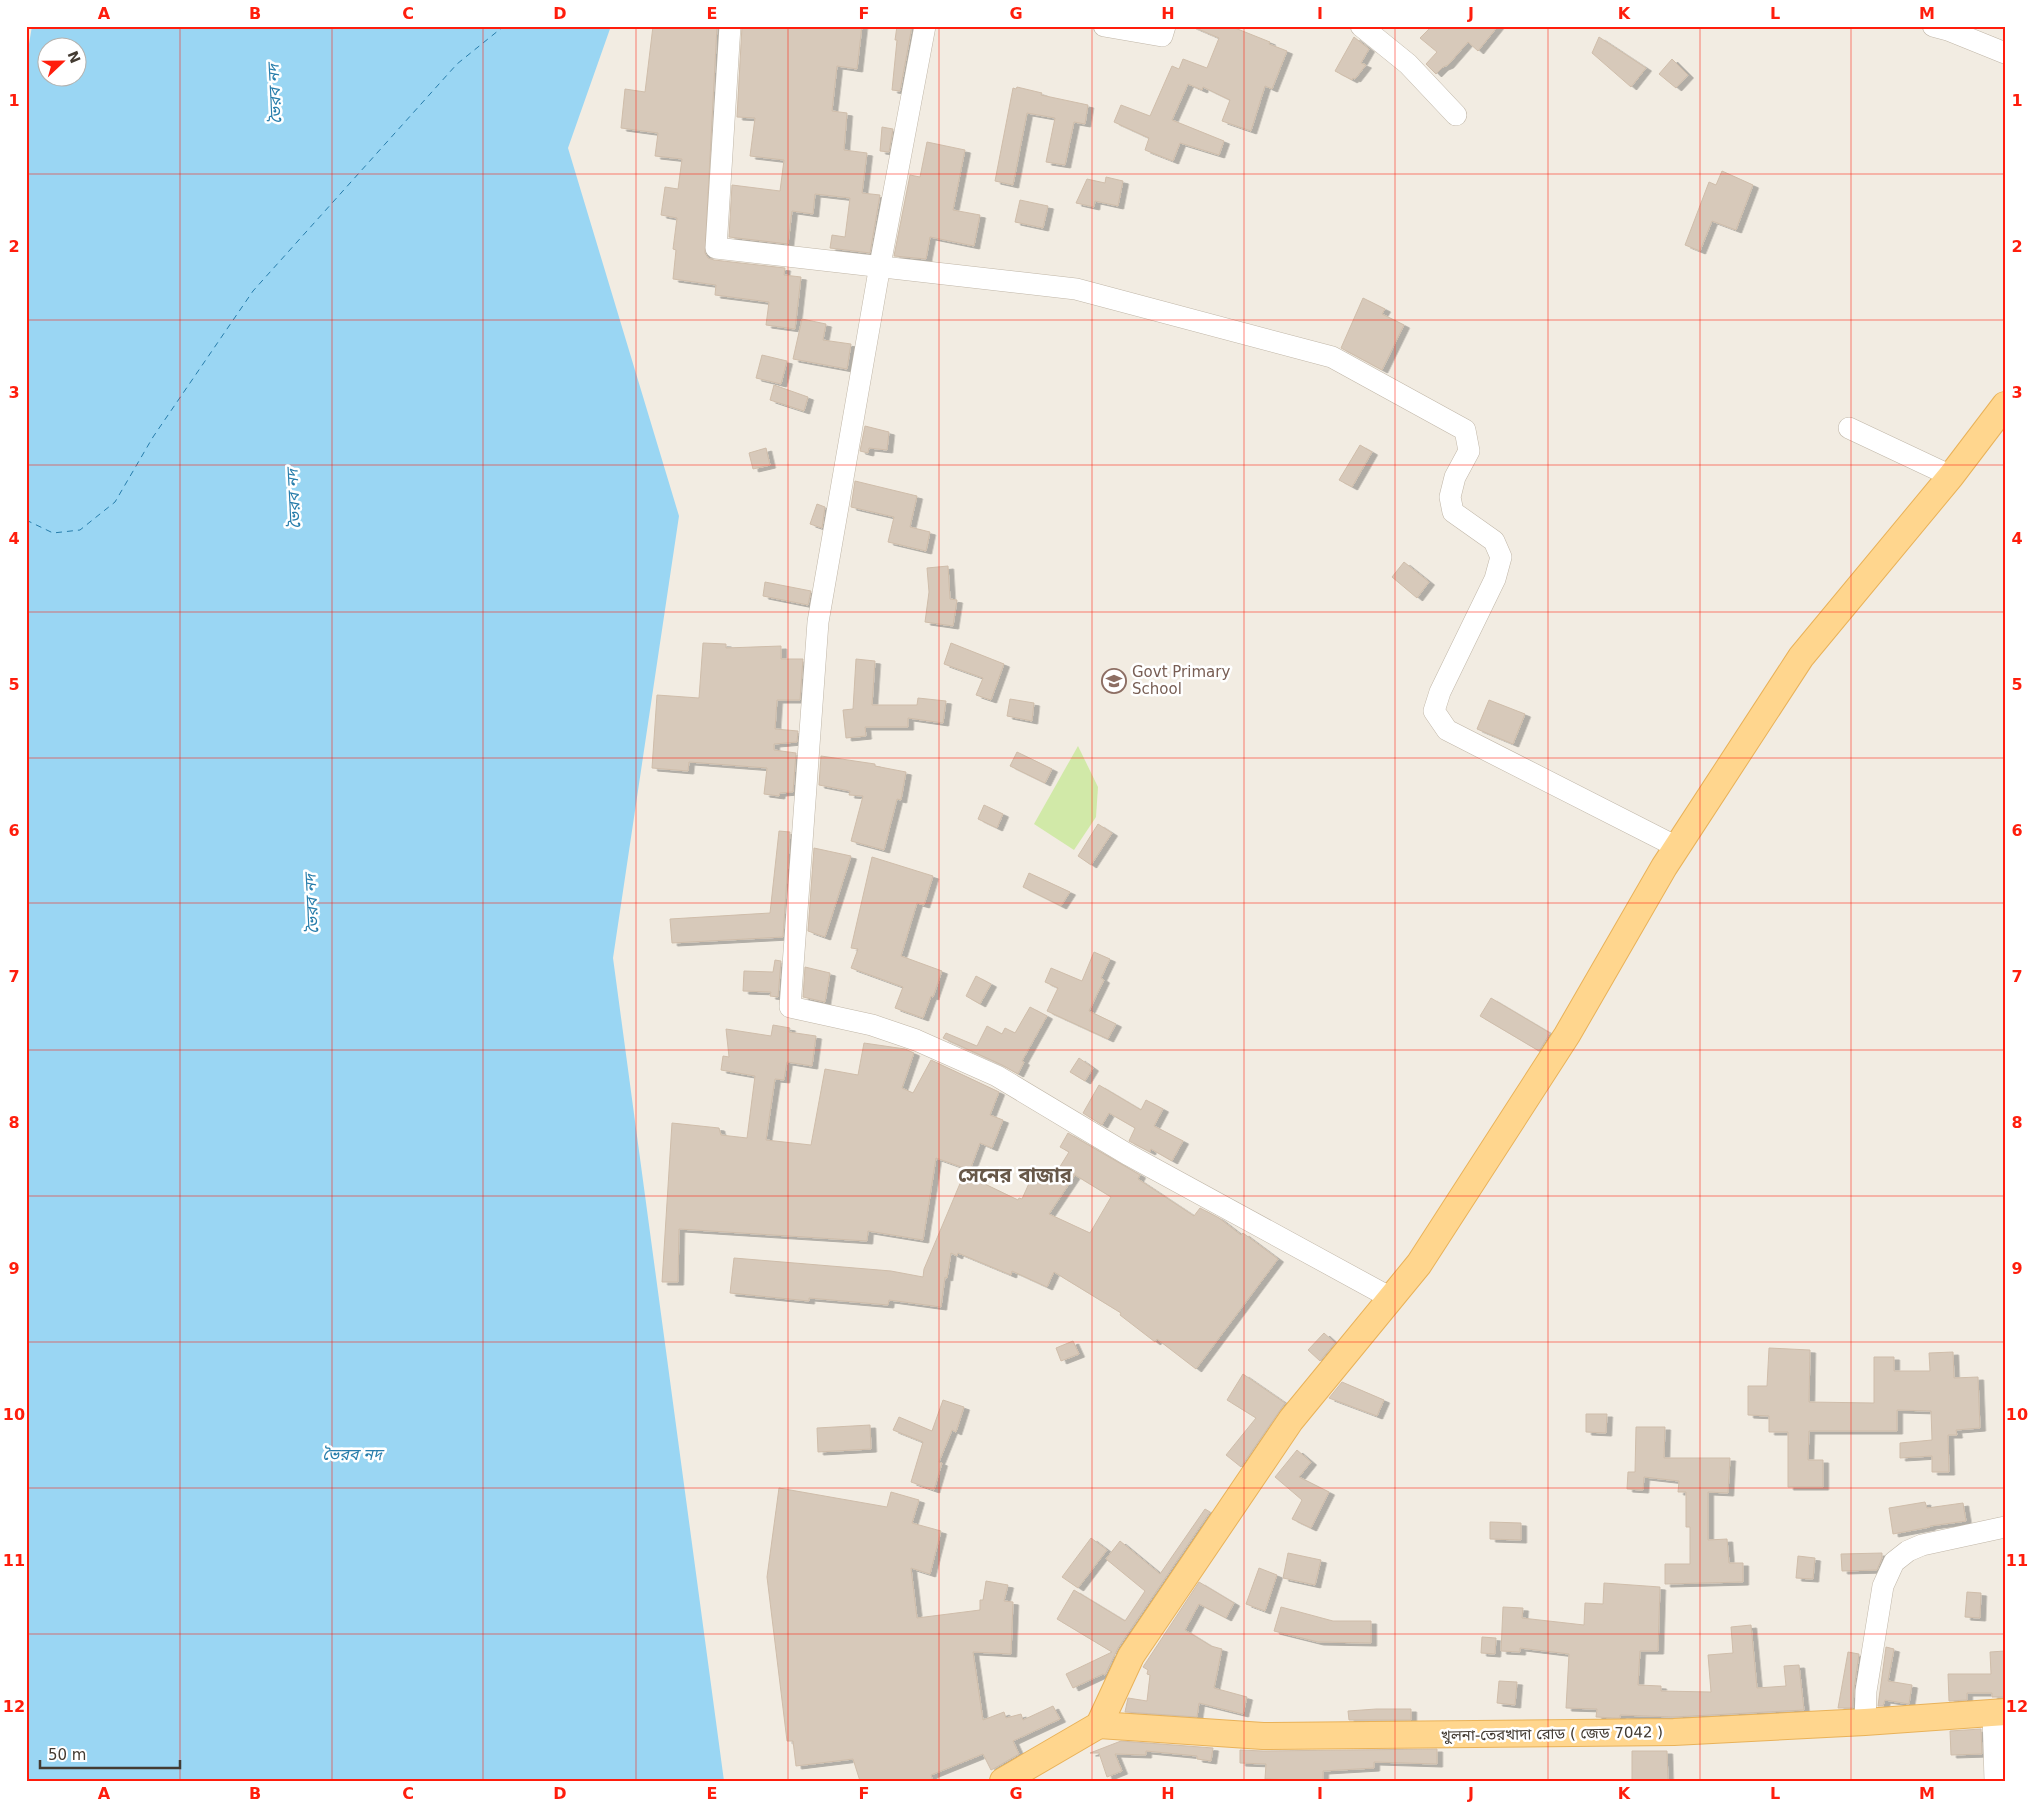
<svg xmlns="http://www.w3.org/2000/svg" width="2031" height="1807" font-family="'DejaVu Sans','Noto Sans Bengali',sans-serif">
<style>
.green{fill:#d1e9a8}
.water{fill:#9ad6f3;fill-rule:evenodd}
.lines{fill:none;stroke-linecap:round;stroke-linejoin:round}
.ferry{stroke:#277dab;stroke-width:1;stroke-dasharray:6 5;stroke-linecap:butt}
.building{fill:#d7c9ba;stroke:#cfbdaa;fill-rule:evenodd;filter:url(#shadow)}
.minor-casing{stroke:#c0b6a7;stroke-width:22}
.major-casing{stroke:#e9b259;stroke-width:28}
.minor{stroke:#fff;stroke-width:21}
.major{stroke:#ffd68e;stroke-width:26}
.grid{fill:none;stroke:#ff1d0c;stroke-width:1;stroke-opacity:0.55}
.labels{text-anchor:middle;stroke-width:5;stroke-linejoin:round;paint-order:stroke}
.education-label{font-size:15px;fill:#785e54;stroke:#fff;text-anchor:start}
.street-label{font-size:15px;fill:#433b32;stroke:#fff}
.water-label{font-size:16px;font-style:italic;fill:#277dab;stroke:#fff}
.district-label{font-size:20px;font-weight:bold;fill:#675849;stroke:#fff}
.neatline{fill:none;stroke:#ff1d0c;stroke-width:2}
.grid-label{font-size:16px;text-anchor:middle;font-weight:bold;fill:#ff1d0c}
</style>
<defs>
<filter id="shadow"><feDropShadow dx="5.5" dy="3" stdDeviation="0" flood-color="#0004"/></filter>
</defs>
<rect width="100%" height="100%" fill="#f2ece2"/>
<path class="green" d="M1078 746 1098 787 1096 817 1074 850 1034 824Z"/>
<path class="water" d="M32 26H611L568 148 679 516 613 958 724 1781H26V62ZM48 48H78V78H48Z"/>
<g class="lines">
<path class="ferry" d="M26 520 53 533 80 530 115 502 153 437 253 291 457 64 504 26"/>
</g>
<g class="building">
<path d="M653 26H717L705 253 708 258 714 260 785 268 784 275 801 277 795 329 766 325 769 302 715 295 716 285 673 279 676 250 673 249 677 218 661 215 665 187 678 189 682 159 655 156 658 133 621 128 625 89 645 92Z"/>
<path d="M742 26H862L857 69 837 66 832 111 847 113 844 150 867 153 862 193 880 195 870 253 830 248 832 235 845 237 850 198 815 194 813 214 792 211 788 244 729 237 732 185 780 191 784 160 750 156 755 118 737 117Z"/>
<path d="M897 26H912L900 91 892 90 897 40H895Z"/>
<path d="M1191 26H1230L1270 42 1269 44 1287 51 1272 89 1265 86 1251 131 1222 121 1230 100 1203 87 1202 90 1188 84 1172 120 1224 141 1219 155 1180 143 1173 161 1145 150 1149 138 1114 122 1121 105 1150 116 1172 66 1179 69 1183 59 1207 68 1219 38Z"/>
<path d="M1432 26H1498L1478 51 1468 42 1448 65 1443 67 1436 74 1426 64 1437 52 1420 38Z"/>
<path d="M1354 37 1369 49 1361 63 1366 65 1355 79 1353 78 1352 80 1335 71Z"/>
<path d="M1599 37 1646 68 1631 87 1592 53Z"/>
<path d="M1672 59 1688 75 1676 88 1659 74Z"/>
<path d="M1017 87 1042 93 1041 95 1088 105 1085 124 1074 122 1065 165 1046 162 1055 118 1027 113 1013 185 995 181 1013 88 1016 89Z"/>
<path d="M882 127 893 129 889 152 880 151Z"/>
<path d="M927 142 965 150 953 210 980 215 974 246 930 237 926 259 894 256 910 175 920 177Z"/>
<path d="M1722 171 1753 185 1736 230 1712 221 1700 251 1685 245 1709 182 1716 185Z"/>
<path d="M1106 177 1123 181 1118 206 1095 201 1094 207 1076 203 1087 179 1105 183Z"/>
<path d="M1020 200 1048 206 1043 228 1015 222Z"/>
<path d="M1363 298 1385 309 1382 314 1404 325 1382 370 1341 348Z"/>
<path d="M802 319 826 324 823 340 851 344 847 369 793 359Z"/>
<path d="M762 355 787 361 781 384 756 378Z"/>
<path d="M774 385 808 397 804 411 770 400Z"/>
<path d="M865 426 889 432 887 450 869 448 868 453 860 451Z"/>
<path d="M1360 445 1372 452 1352 487 1339 480Z"/>
<path d="M766 448 770 465 753 469 749 453Z"/>
<path d="M855 481 917 496 910 527 930 532 926 551 888 542 894 517 851 507Z"/>
<path d="M817 504 825 507 822 528 810 524Z"/>
<path d="M1404 562 1429 582 1417 598 1392 577Z"/>
<path d="M948 566 950 599 957 600 953 626 925 622 929 592 927 568Z"/>
<path d="M765 582 811 591 808 605 763 596Z"/>
<path d="M703 643 726 644V648L781 646V659H803L800 700H777L775 729 798 731 797 742 774 744V750L796 753 793 792 780 793 779 796 764 794 767 768 689 762 688 771 652 768 657 695 699 698Z"/>
<path d="M951 643 1004 664 991 700 976 695 983 678 944 664Z"/>
<path d="M856 659 875 661 872 705H917L918 698 946 701 943 723 908 718V727H865L866 736 846 738 843 710 853 709Z"/>
<path d="M1010 699 1034 703 1032 721 1007 716Z"/>
<path d="M1489 700 1525 714 1513 744 1477 729Z"/>
<path d="M1017 752 1052 769 1045 783 1010 766Z"/>
<path d="M821 756 875 764V766L906 772 901 800 897 799 884 850 851 841 863 796 849 795 850 791 819 785Z"/>
<path d="M984 805 1003 814 997 828 978 819Z"/>
<path d="M1098 824 1112 833 1091 865 1078 856Z"/>
<path d="M779 831 790 832 783 937 672 943 670 919 770 913Z"/>
<path d="M814 848 851 856 825 937 808 931Z"/>
<path d="M872 857 933 876 924 905 917 903 901 956 942 971 933 997 931 996 923 1018 895 1008 903 987 851 968 858 949 851 948Z"/>
<path d="M1029 873 1070 892 1061 906 1023 887Z"/>
<path d="M1094 952 1110 959 1101 978 1104 980 1089 1011 1116 1024 1108 1039 1047 1011 1058 988 1045 982 1051 968 1082 981Z"/>
<path d="M775 960 781 961 778 997 770 996 771 992 743 991 744 971 773 972Z"/>
<path d="M805 967 830 973 825 1002 803 997Z"/>
<path d="M976 976 991 984 980 1004 966 996Z"/>
<path d="M1491 998 1550 1033 1539 1051 1480 1016Z"/>
<path d="M1030 1007 1047 1016 1022 1061 1024 1062 1018 1074 1002 1065 943 1038 946 1033 977 1046 987 1026 1002 1034 1005 1028 1015 1033Z"/>
<path d="M773 1025 790 1028 789 1032 816 1036 812 1066 787 1062 784 1080 775 1079 766 1140 811 1145 825 1069 858 1075 864 1043 905 1049 914 1053 902 1088 913 1093 931 1060 999 1092 990 1115 1003 1120 992 1148 980 1143 970 1170 936 1158 923 1240 868 1231 867 1241 679 1229 678 1282H662L672 1123 719 1128 721 1135 747 1138 755 1076 721 1070 723 1056 729 1057 726 1029 771 1036Z"/>
<path d="M1079 1058 1093 1068 1085 1081 1070 1072Z"/>
<path d="M1099 1085 1141 1110 1146 1100 1163 1109 1154 1126 1183 1141 1172 1161 1151 1149 1150 1152 1129 1141 1135 1128 1109 1113 1102 1125 1083 1113Z"/>
<path d="M1068 1133 1140 1175 1138 1179 1194 1216 1200 1208 1219 1218 1241 1235 1243 1233 1278 1259 1196 1369 1157 1339 1155 1342 1120 1315 1121 1313 1054 1272 1047 1287 1012 1271 1011 1275 958 1253 957 1256 951 1253 947 1278 945 1277 941 1307 889 1300 888 1305 809 1298V1301L730 1293 734 1258 891 1271 923 1277 924 1269 964 1174 1018 1200 1019 1198 1022 1199 1035 1170 1053 1178 1069 1152 1060 1147ZM1075 1175 1111 1197 1090 1233 1049 1214Z"/>
<path d="M1324 1333 1335 1343 1320 1361 1308 1350Z"/>
<path d="M1073 1341 1079 1354 1061 1361 1056 1348Z"/>
<path d="M1769 1348 1810 1350 1809 1402 1874 1403V1357H1894V1371H1930L1929 1353 1953 1352 1954 1378 1978 1377 1980 1428 1956 1430 1957 1435H1948L1949 1472H1932V1456L1900 1458V1443L1932 1440 1931 1411 1897 1410V1431H1809L1808 1460H1823V1487H1788V1432H1769V1416L1748 1415V1386H1767Z"/>
<path d="M1243 1374 1285 1403 1241 1467 1226 1455 1256 1418 1227 1400Z"/>
<path d="M1342 1382 1384 1400 1377 1416 1329 1398Z"/>
<path d="M943 1400 964 1407 956 1432 952 1430 939 1462 942 1463 934 1490 911 1482 923 1442 893 1430 899 1417 932 1431Z"/>
<path d="M1586 1414H1607L1606 1433 1586 1432Z"/>
<path d="M870 1425 871 1449 818 1452 817 1428Z"/>
<path d="M1636 1427H1665L1664 1458H1730L1728 1493 1708 1492V1540L1727 1539 1729 1563H1743V1582L1665 1584V1564H1690V1527H1686V1492H1678L1679 1481 1644 1477 1643 1490 1627 1489 1628 1472H1635Z"/>
<path d="M1297 1450 1311 1462 1299 1477 1329 1492 1311 1528 1292 1519 1302 1500 1275 1477Z"/>
<path d="M779 1488 887 1507 891 1492 919 1500 912 1523 941 1531 930 1574 911 1568 917 1618 980 1610V1600H983L986 1581 1008 1585 1004 1601 1013 1602 1011 1654 973 1652 983 1720 1004 1712 1006 1718 1021 1714 1023 1720 1053 1706 1060 1719 1013 1741 1019 1754 995 1768 991 1770 983 1754 931 1775 933 1781H860L853 1759 796 1766 793 1741H787L767 1577Z"/>
<path d="M1925 1502 1927 1508 1963 1503 1966 1521 1930 1526V1527L1893 1534 1889 1508Z"/>
<path d="M1205 1509 1210 1512 1118 1648 1105 1675 1103 1674 1073 1688 1066 1674 1112 1652 1057 1619 1074 1590 1125 1621 1145 1591 1106 1559 1120 1541 1160 1574Z"/>
<path d="M1490 1522 1521 1523V1540L1490 1539Z"/>
<path d="M1091 1538 1107 1550 1078 1588 1062 1577Z"/>
<path d="M1288 1553 1321 1560 1315 1585 1283 1578Z"/>
<path d="M1882 1553V1558L1877 1570 1842 1571 1841 1554Z"/>
<path d="M1798 1556 1815 1558 1813 1579 1796 1578Z"/>
<path d="M1259 1568 1277 1575 1265 1611 1246 1604Z"/>
<path d="M1199 1582 1234 1603 1226 1618 1199 1604 1185 1630 1211 1646 1222 1649 1214 1688 1247 1697 1243 1714 1199 1703 1197 1717 1125 1712 1128 1698 1147 1701 1150 1675 1147 1674 1148 1670 1143 1667Z"/>
<path d="M1604 1583 1660 1587 1658 1651H1640L1638 1685 1661 1686V1691L1711 1692 1708 1655 1733 1653 1731 1627 1751 1625 1757 1688 1786 1686 1784 1666 1799 1665 1804 1710 1674 1717 1620 1715V1718H1615L1596 1717 1597 1709 1566 1708 1569 1654 1520 1648V1652L1501 1651 1503 1607 1523 1608 1522 1618 1584 1625 1585 1603 1603 1604Z"/>
<path d="M1967 1592 1981 1593 1980 1618 1965 1617Z"/>
<path d="M1281 1607 1333 1621H1371V1643L1318 1642 1274 1631Z"/>
<path d="M1482 1637 1496 1638 1495 1654 1481 1653Z"/>
<path d="M1886 1647 1894 1649 1888 1681 1912 1685 1909 1704 1885 1700 1883 1706H1878Z"/>
<path d="M2005 1651V1697H1992V1693H1967V1700L1949 1701 1948 1674H1991L1990 1652Z"/>
<path d="M1848 1652 1859 1654 1854 1689 1853 1708H1838Z"/>
<path d="M1499 1681 1517 1682 1515 1705 1497 1703Z"/>
<path d="M1376 1709H1411V1720H1349L1348 1711Z"/>
<path d="M1981 1729 1982 1754 1951 1755 1950 1731Z"/>
<path d="M1121 1741 1213 1748 1211 1761 1197 1759V1756L1146 1751V1755L1115 1754 1122 1771 1107 1777 1099 1753H1090Z"/>
<path d="M1437 1749V1764L1374 1762V1768L1323 1771V1781L1265 1779 1266 1764 1240 1763V1750L1263 1751Z"/>
<path d="M1632 1751H1667L1668 1781H1632Z"/>
</g>
<g class="lines">
<defs>
<g id="minor">
<path d="M730 26 716 248 1076 289 1332 357 1465 430 1469 451 1455 477 1450 497 1453 512 1494 541 1501 557 1495 579 1440 692 1434 711 1447 730 1677 847"/>
<path d="M925 26 880 265 818 622 790 1007 872 1025 916 1040 997 1076 1127 1154 1391 1298"/>
<path d="M1104 26 1162 36 1165 26"/>
<path d="M1361 26 1408 64 1456 115"/>
<path d="M1933 26 1948 30 2005 53"/>
<path d="M1849 428 1951 476"/>
<path d="M1993 1714 1995 1781"/>
<path d="M1865 1722 1866 1691 1883 1586 1894 1562 1908 1551 1922 1545 2005 1527"/>
</g>
<g id="major">
<path d="M1099 1725 1263 1736 1674 1732 1865 1722 2005 1712"/>
<path d="M1003 1781 1099 1725 1131 1656 1291 1420 1419 1264 1567 1035 1664 867 1801 657 1951 476 2005 405"/>
</g>
</defs>
<use href="#minor" class="minor-casing"/>
<use href="#major" class="major-casing"/>
<use href="#minor" class="minor"/>
<use href="#major" class="major"/>
</g>
<path class="grid" d="M180 26V1781M332 26V1781M483 26V1781M636 26V1781M788 26V1781M939 26V1781M1092 26V1781M1244 26V1781M1395 26V1781M1548 26V1781M1700 26V1781M1851 26V1781M26 174H2005M26 320H2005M26 465H2005M26 612H2005M26 758H2005M26 903H2005M26 1050H2005M26 1196H2005M26 1342H2005M26 1488H2005M26 1634H2005"/>
<defs>
<symbol id="school-ring" viewBox="-11 -11 22 22"><circle r="9.5" fill="#fff" stroke="#8d6e63" stroke-width="1.5"/><path d="M0-5L7-2L0 1L-7-2ZM-4 1L0 2.5L4 1V4Q0 6-4 4Z" fill="#8d6e63"/></symbol>
</defs>
<g fill-rule="evenodd">
<use href="#school-ring" x="1100" y="667" width="28" height="28"/>
</g>
<g class="labels">
<g class="education-label">
<text x="1132" y="677">Govt Primary<tspan x="1132" dy="17">School</tspan></text>
</g>
<g class="street-label">
<text transform="translate(1552 1734) rotate(-1)" y="5">খুলনা-তেরখাদা রোড ( জেড 7042 )</text>
</g>
<g class="water-label">
<text transform="translate(274 94) rotate(-93)" y="6">ভৈরব নদ</text>
<text transform="translate(293 499) rotate(-93)" y="6">ভৈরব নদ</text>
<text transform="translate(311 904) rotate(-93)" y="6">ভৈরব নদ</text>
<text x="352" y="1460">ভৈরব নদ</text>
</g>
<g class="district-label">
<text x="1015" y="1182">সেনের বাজার</text>
</g>
</g>
<rect width="2031" height="1807" fill="none" stroke="#ffffff" stroke-width="55"/>
<g transform="translate(62 62) rotate(68)"><circle r="24" fill="#ffffff" stroke="#b4b1ad"/>
<path d="M0-4L9 19L0 12L-9 19Z" fill="#ff1d0c"/>
<text y="-8" font-size="14" font-weight="bold" text-anchor="middle" fill="#433b32">N</text>
</g>
<path d="M40 1760v8h140v-8" fill="none" stroke="#433b32" stroke-width="2.5"/>
<text x="48" y="1760" font-size="15" fill="#433b32" stroke="#ffffff" stroke-width="4" paint-order="stroke">50 m</text>
<rect x="28" y="28" width="1976" height="1752" class="neatline"/>
<g class="grid-label">
<text x="104" y="19">A</text>
<text x="255" y="19">B</text>
<text x="408" y="19">C</text>
<text x="560" y="19">D</text>
<text x="712" y="19">E</text>
<text x="864" y="19">F</text>
<text x="1016" y="19">G</text>
<text x="1168" y="19">H</text>
<text x="1320" y="19">I</text>
<text x="1471" y="19">J</text>
<text x="1624" y="19">K</text>
<text x="1775" y="19">L</text>
<text x="1927" y="19">M</text>
<text x="14" y="106">1</text>
<text x="2017" y="106">1</text>
<text x="14" y="252">2</text>
<text x="2017" y="252">2</text>
<text x="14" y="398">3</text>
<text x="2017" y="398">3</text>
<text x="14" y="544">4</text>
<text x="2017" y="544">4</text>
<text x="14" y="690">5</text>
<text x="2017" y="690">5</text>
<text x="14" y="836">6</text>
<text x="2017" y="836">6</text>
<text x="14" y="982">7</text>
<text x="2017" y="982">7</text>
<text x="14" y="1128">8</text>
<text x="2017" y="1128">8</text>
<text x="14" y="1274">9</text>
<text x="2017" y="1274">9</text>
<text x="14" y="1420">10</text>
<text x="2017" y="1420">10</text>
<text x="14" y="1566">11</text>
<text x="2017" y="1566">11</text>
<text x="14" y="1712">12</text>
<text x="2017" y="1712">12</text>
<text x="104" y="1799">A</text>
<text x="255" y="1799">B</text>
<text x="408" y="1799">C</text>
<text x="560" y="1799">D</text>
<text x="712" y="1799">E</text>
<text x="864" y="1799">F</text>
<text x="1016" y="1799">G</text>
<text x="1168" y="1799">H</text>
<text x="1320" y="1799">I</text>
<text x="1471" y="1799">J</text>
<text x="1624" y="1799">K</text>
<text x="1775" y="1799">L</text>
<text x="1927" y="1799">M</text>
</g>
</svg>
